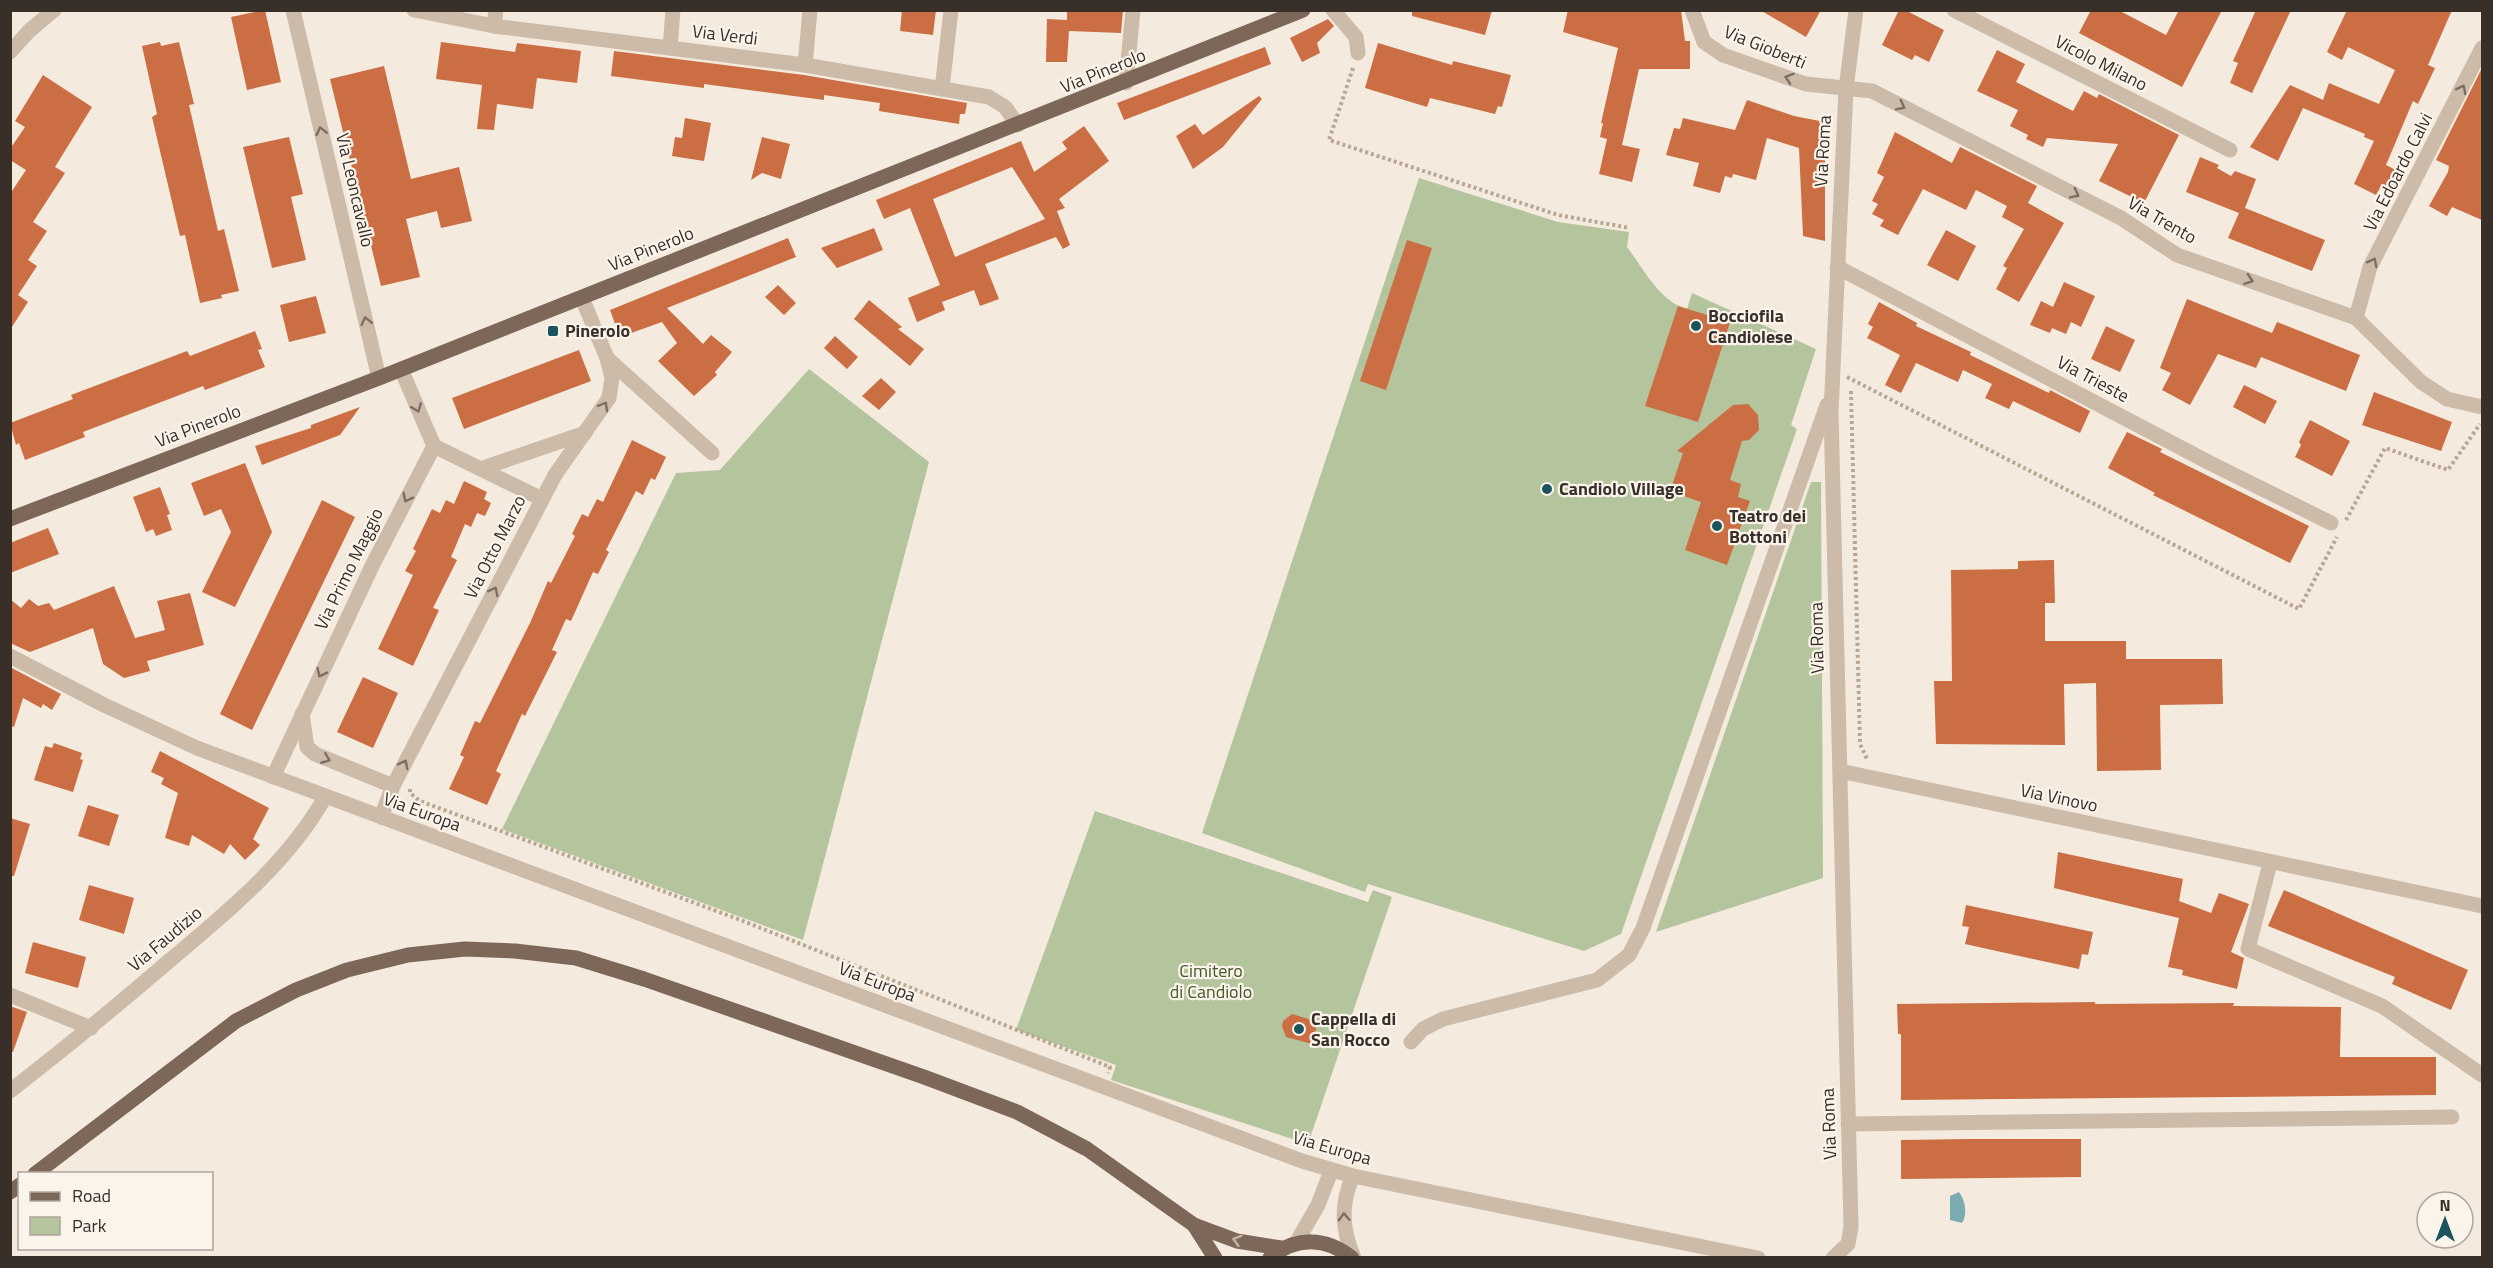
<svg xmlns="http://www.w3.org/2000/svg" width="2493" height="1268" font-family="'Titillium Web',sans-serif">
<style>
.green{fill:#b4c49d}
.water{fill:#7bacb2}
.building{fill:#cb6e44;fill-rule:evenodd}
.lines{fill:none;stroke-linecap:round;stroke-linejoin:round}
.path{stroke:#b9a693;stroke-width:4;stroke-dasharray:3 3;stroke-linecap:butt}
.minor{stroke:#cdbba9;stroke-width:15}
.major{stroke:#7c6759;stroke-width:15}
.oneway{stroke:#7c6e63}
.oneway2{stroke:#c2b5a9}
.poi-dot{fill:#1c545d;stroke:#fbf4eb;stroke-width:2}
.labels{text-anchor:middle;stroke-width:4.5;stroke-linejoin:round;paint-order:stroke}
.street-label{font-size:18px;fill:#392f29;stroke:#fbf4eb}
.poi-label{font-size:18px;font-weight:bold;fill:#392f29;stroke:#fbf4eb;text-anchor:start}
.park-label{font-size:18px;fill:#45592b;stroke:#fbf4eb}
</style>
<rect width="100%" height="100%" fill="#f4ebde"/>
<g class="green">
<path d="M1419 178 1558 222 1629 232 1627 247C1643 268 1660 302 1687 309L1692 293 1816 349 1791 425 1797 429 1621 934 1584 951 1368 884 1365 892 1202 833Z"/>
<path d="M809 369 929 462 803 940 502 829 676 473 720 470Z"/>
<path d="M1811 482H1821L1823 878 1656 932Z"/>
<path d="M1095 811 1368 902 1373 890 1392 897 1308 1144 1111 1080 1116 1065 1016 1030Z"/>
</g>
<path class="water" d="M1959 1192C1965 1200 1968 1214 1962 1223L1950 1220V1196Z"/>
<g class="building">
<path d="M265 10 281 82 247 90 231 17Z"/>
<path d="M902 10H936L933 35 900 31Z"/>
<path d="M1067 10H1123L1121 33 1069 31 1067 62H1046L1047 19 1067 20Z"/>
<path d="M1412 10H1492L1485 35 1412 16Z"/>
<path d="M1568 10H1681L1685 41H1690V69H1639L1622 145 1640 149 1632 182 1599 174 1607 139 1600 137 1603 123H1601L1618 48 1563 32Z"/>
<path d="M1760 10H1821L1806 37Z"/>
<path d="M1899 10H1905L1944 30 1929 62 1915 55 1912 60 1882 45Z"/>
<path d="M2091 10H2118L2166 35 2179 10H2222L2182 87 2079 33Z"/>
<path d="M2256 10H2291L2252 93 2230 83 2238 63 2233 61Z"/>
<path d="M2347 10H2452L2428 65 2435 68 2418 104 2413 101 2386 165 2402 173 2393 192 2381 186 2376 195 2354 184 2374 141 2364 137 2365 134 2303 108 2278 161 2250 147 2290 85 2323 100 2329 83 2379 104 2395 70 2348 47 2342 60 2327 52Z"/>
<path d="M1328 19 1334 26 1317 43 1320 53 1302 62 1290 38Z"/>
<path d="M160 42 161 46 179 42 194 104 189 105 218 231 224 229 239 291 221 295 222 298 200 303 185 235 180 236 152 117 157 114 142 46Z"/>
<path d="M441 42 515 52 517 43 581 51 577 83 537 78 533 109 497 104 494 130 477 129 482 85 436 79Z"/>
<path d="M1378 43 1452 65 1453 61 1511 75 1502 107 1498 106 1495 114 1430 98 1427 107 1365 88Z"/>
<path d="M1265 47 1271 64 1124 120 1117 103Z"/>
<path d="M1997 50 2025 64 2016 82 2073 111 2084 91 2097 98 2099 94 2179 135 2144 203 2099 181 2118 144 2047 138 2043 147 2026 139 2028 135 2010 126 2018 110 1977 91Z"/>
<path d="M614 51 804 75 967 103 965 114H960L959 124 879 111 880 103 824 95V100L704 84V88L611 76Z"/>
<path d="M384 66 411 179 459 167 472 221 441 228 437 211 406 219 420 277 381 286 330 79Z"/>
<path d="M2482 68V220L2452 207 2447 216 2429 206 2448 172 2449 166 2436 160Z"/>
<path d="M43 75 92 107 55 167 65 173 33 222 47 231 28 260 37 266 18 295 28 302 10 330V194L26 170 10 160V149L25 127 15 121Z"/>
<path d="M1259 96 1262 99 1223 147 1193 169 1176 136 1195 124 1203 135Z"/>
<path d="M1747 100 1794 116 1825 122V241L1803 236 1799 148 1767 138 1756 180 1733 174 1732 178 1725 176 1720 193 1693 186 1699 163 1666 155 1674 128 1680 129 1683 118 1735 130Z"/>
<path d="M685 118 711 123 704 161 672 156 675 137 682 138Z"/>
<path d="M1084 126 1109 161 1059 199 1065 208 1057 211 1070 245 1063 249 1056 237 985 264 999 299 980 306 974 290 942 302 945 310 917 322 908 298 940 285 910 208 884 219 876 200 1021 141 1034 172 1067 149 1062 142ZM1012 167 1045 219 955 257 933 199Z"/>
<path d="M1895 132 1952 163 1960 147 2037 186 2028 203 2064 223 2019 302 1996 289 2007 268 2003 266 2024 229 2002 217 2007 206 1976 190 1966 210 1923 189 1898 235 1880 226 1884 220 1872 214 1878 204 1872 201 1884 177 1877 173Z"/>
<path d="M289 137 303 194 291 197 306 260 272 268 243 147Z"/>
<path d="M762 137 790 144 781 179 762 173 751 180Z"/>
<path d="M2200 157 2219 165 2217 168 2231 176 2235 171 2256 179 2245 208 2325 240 2312 271 2228 238 2239 213 2186 192Z"/>
<path d="M874 228 883 250 837 268 821 248Z"/>
<path d="M1946 230 1976 246 1958 281 1927 265Z"/>
<path d="M788 238 796 257 667 308 703 344 711 335 732 352 715 372 717 375 694 396 658 361 677 343 662 322 620 337 610 310Z"/>
<path d="M1407 240 1432 248 1386 390 1360 381Z"/>
<path d="M2064 282 2095 296 2081 327 2071 322 2066 334 2052 328 2050 333 2030 325 2041 301 2053 307Z"/>
<path d="M778 285 796 303 784 315 765 297Z"/>
<path d="M316 296 326 333 289 342 280 305Z"/>
<path d="M2187 299 2272 333 2277 322 2360 355 2346 391 2261 357 2256 368 2218 354 2190 405 2162 390 2171 373 2160 368Z"/>
<path d="M869 300 902 327 898 329 924 349 910 366 854 319Z"/>
<path d="M1879 302 1917 323 1916 326 1971 352 1970 355 2049 393 2050 390 2090 411 2080 433 2013 401 2009 409 1985 398 1992 384 1963 370 1958 382 1916 363 1901 393 1885 385 1900 355 1867 338 1873 327 1868 324Z"/>
<path d="M1678 306 1730 322 1698 422 1645 406Z"/>
<path d="M2106 326 2135 340 2120 372 2091 359Z"/>
<path d="M255 331 262 349 258 350 265 367 205 390 203 386 83 432 85 437 25 460 19 443 16 445 10 423 73 399 71 395 187 351 190 356Z"/>
<path d="M835 336 858 357 847 369 824 348Z"/>
<path d="M579 350 591 381 464 429 452 398Z"/>
<path d="M881 378 896 392 879 410 862 396Z"/>
<path d="M2244 385 2277 401 2265 424 2233 407Z"/>
<path d="M2374 392 2452 422 2441 451 2362 425Z"/>
<path d="M1748 404 1758 415 1759 430 1749 440 1742 441 1730 480 1741 484 1738 497 1750 501 1727 565 1685 550 1701 502 1670 491 1683 453 1677 451 1733 405Z"/>
<path d="M360 407 340 435 262 465 255 446 311 428V425Z"/>
<path d="M2310 420 2350 441 2332 476 2295 457 2301 445 2299 442Z"/>
<path d="M2127 432 2162 449 2160 452 2309 526 2290 563 2153 495 2155 493 2108 468Z"/>
<path d="M632 440 666 457 655 480 651 478 643 495 636 491 606 550 609 552 598 574 593 572 571 621 566 619 552 650 557 652 525 716 522 714 496 771 501 774 487 805 449 789 464 757 460 755 475 721 480 723 530 623 548 581 551 583 575 536 572 534 582 514 588 517 597 499 603 502Z"/>
<path d="M245 463 272 532 235 607 202 592 231 532 221 509 204 516 191 483Z"/>
<path d="M464 481 487 492 484 499 491 503 485 516 477 513 471 527 465 524 451 557 457 560 433 608 439 610 413 666 378 649 413 575 405 571 416 551 413 549 432 509 440 513 446 500 454 504Z"/>
<path d="M160 487 170 514 167 515 172 530 156 536 153 529 146 532 133 497Z"/>
<path d="M322 500 355 517 252 730 220 714Z"/>
<path d="M48 528 59 554 10 573V543Z"/>
<path d="M2054 560 2055 603H2045V641H2126V659H2222L2223 704 2160 705 2161 770 2097 771 2096 683 2064 684 2065 745 1936 744 1934 681H1952L1951 570 2018 569V561Z"/>
<path d="M114 586 135 638 165 630 157 601 190 593 204 645 147 661 150 671 124 678 103 664 93 628 30 652 10 643V599L21 608 29 599 38 606 49 603 54 610Z"/>
<path d="M10 667 61 694 52 710 43 704 41 708 23 698 14 727 10 726Z"/>
<path d="M363 677 398 693 373 748 337 732Z"/>
<path d="M54 743 82 753 80 759 83 760 73 792 34 780 45 746 52 748Z"/>
<path d="M160 751 269 808 253 839 260 845 245 860 230 844 224 854 192 835 189 846 165 838 178 793 161 784 164 778 151 772Z"/>
<path d="M88 805 119 815 109 846 78 836Z"/>
<path d="M10 818 30 824 14 876H10Z"/>
<path d="M2058 852 2183 879 2179 901 2211 913 2219 893 2249 904 2231 952 2244 958 2237 989 2182 975 2183 970 2168 967 2179 918 2054 888Z"/>
<path d="M89 885 134 898 124 934 79 920Z"/>
<path d="M2284 890 2468 970 2451 1010 2392 984 2395 977 2268 926Z"/>
<path d="M1966 905 2093 932 2088 955 2082 954 2079 969 1965 944 1969 927 1962 926Z"/>
<path d="M33 942 86 957 78 988 25 973Z"/>
<path d="M2095 1002V1004L2234 1003 2233 1006 2341 1007 2340 1057H2436V1095L1901 1100V1034H1898L1897 1004Z"/>
<path d="M10 1006 27 1012 13 1052H10Z"/>
<path d="M1292 1014 1318 1022 1312 1044 1286 1037 1282 1026 1283 1021Z"/>
<path d="M1969 1139H2081V1177L1901 1179V1140Z"/>
</g>
<g class="lines">
<g class="path">
<path d="M1353 68 1329 140 1558 215 1630 228"/>
<path d="M1847 377 2299 609 2337 537"/>
<path d="M1851 391 1860 744 1867 759"/>
<path d="M2346 520 2385 448 2448 470 2480 424"/>
<path d="M410 789V793L420 801 738 919 1110 1067 1108 1073"/>
</g>
<g class="minor">
<path d="M293 10 379 378"/>
<path d="M414 10 494 26 805 65 989 97 1005 107 1018 125"/>
<path d="M1333 10 1356 37 1358 53"/>
<path d="M1692 10 1704 42 1723 55 1806 84 1872 91 2121 218 2177 255 2356 318 2421 382 2447 399 2482 407"/>
<path d="M1954 10 2230 150"/>
<path d="M494 26 496 10"/>
<path d="M670 48 673 10"/>
<path d="M10 52 29 31 54 10"/>
<path d="M805 65 810 10"/>
<path d="M1126 83 1133 10"/>
<path d="M942 89 951 10"/>
<path d="M1837 267 2210 463 2331 523"/>
<path d="M2356 318 2370 267 2482 48"/>
<path d="M607 358 712 453"/>
<path d="M401 369 434 446 542 499"/>
<path d="M483 468 585 433"/>
<path d="M10 656 104 705 197 748 1302 1161 1353 1176 1758 1258"/>
<path d="M302 714 307 747 315 754 393 786"/>
<path d="M1840 771 2482 906"/>
<path d="M273 777 373 564 434 446"/>
<path d="M381 817 393 786 555 475 609 398 612 378 607 358 582 298"/>
<path d="M2270 863 2248 949 2382 1006 2482 1075"/>
<path d="M10 995 91 1028"/>
<path d="M1411 1042 1423 1029 1443 1019 1597 980 1629 955 1643 928 1827 405"/>
<path d="M10 1091C64 1049 117 1006 169 961 226 913 288 863 325 797"/>
<path d="M1848 1124 2452 1117"/>
<path d="M1353 1176C1340 1205 1342 1229 1354 1258"/>
<path d="M1296 1243 1318 1205 1331 1171"/>
<path d="M1833 1258 1848 1244 1851 1227 1831 412 1846 89 1856 10"/>
</g>
<g class="major">
<path d="M10 519 379 378 1303 10"/>
<path d="M35 1174 236 1021 296 990 347 970 408 955 465 949 515 951 576 958 644 979 924 1077 1017 1112 1087 1149 1194 1225 1237 1241 1281 1248"/>
<path d="M10 1192 20 1185"/>
<path d="M1194 1225 1215 1258"/>
<path d="M1270 1258C1296 1236 1326 1237 1352 1258"/>
</g>
</g>
<defs><path id="oneway-chevron" d="M-2-3.5L2.5 0L-2 3.5" fill="none" stroke-width="1.6" stroke-linecap="round" stroke-linejoin="round" transform="scale(1.5)"/></defs>
<g class="oneway">
<use href="#oneway-chevron" transform="translate(1789 78) rotate(-162)"/>
<use href="#oneway-chevron" transform="translate(2462 89) rotate(-63)"/>
<use href="#oneway-chevron" transform="translate(1901 106) rotate(27)"/>
<use href="#oneway-chevron" transform="translate(321 131) rotate(-103)"/>
<use href="#oneway-chevron" transform="translate(2075 194) rotate(27)"/>
<use href="#oneway-chevron" transform="translate(2373 262) rotate(-63)"/>
<use href="#oneway-chevron" transform="translate(2249 280) rotate(19)"/>
<use href="#oneway-chevron" transform="translate(366 321) rotate(-103)"/>
<use href="#oneway-chevron" transform="translate(604 406) rotate(-60)"/>
<use href="#oneway-chevron" transform="translate(417 408) rotate(69)"/>
<use href="#oneway-chevron" transform="translate(407 498) rotate(117)"/>
<use href="#oneway-chevron" transform="translate(494 591) rotate(-63)"/>
<use href="#oneway-chevron" transform="translate(321 673) rotate(116)"/>
<use href="#oneway-chevron" transform="translate(326 759) rotate(22)"/>
<use href="#oneway-chevron" transform="translate(404 764) rotate(-63)"/>
<use href="#oneway-chevron" transform="translate(1344 1217) rotate(-92)"/>
</g>
<use class="oneway2" href="#oneway-chevron" transform="translate(1237 1240) rotate(-164)"/>
<g class="poi-dot">
<circle cx="1696" cy="326" r="6"/>
<rect x="547" y="325" width="12" height="12" rx="3"/>
<circle cx="1547" cy="489" r="6"/>
<circle cx="1717" cy="526" r="6"/>
<circle cx="1299" cy="1029" r="6"/>
</g>
<g class="labels">
<g class="street-label">
<text transform="translate(725 35) rotate(7)" y="6">Via Verdi</text>
<text transform="translate(1765 47) rotate(22)" y="6">Via Gioberti</text>
<text transform="translate(2101 63) rotate(27)" y="6">Vicolo Milano</text>
<text transform="translate(1103 71) rotate(-22)" y="6">Via Pinerolo</text>
<text transform="translate(1823 151) rotate(-87)" y="6">Via Roma</text>
<text transform="translate(2398 172) rotate(-63)" y="6">Via Edoardo Calvi</text>
<text transform="translate(355 190) rotate(77)" y="6">Via Leoncavallo</text>
<text transform="translate(2162 220) rotate(30)" y="6">Via Trento</text>
<text transform="translate(651 249) rotate(-22)" y="6">Via Pinerolo</text>
<text transform="translate(2093 379) rotate(28)" y="6">Via Trieste</text>
<text transform="translate(198 426) rotate(-21)" y="6">Via Pinerolo</text>
<text transform="translate(495 547) rotate(-63)" y="6">Via Otto Marzo</text>
<text transform="translate(349 569) rotate(-64)" y="6">Via Primo Maggio</text>
<text transform="translate(1817 638) rotate(-91)" y="6">Via Roma</text>
<text transform="translate(2059 798) rotate(12)" y="6">Via Vinovo</text>
<text transform="translate(422 812) rotate(20)" y="6">Via Europa</text>
<text transform="translate(165 939) rotate(-40)" y="6">Via Faudizio</text>
<text transform="translate(877 982) rotate(21)" y="6">Via Europa</text>
<text transform="translate(1829 1124) rotate(-92)" y="6">Via Roma</text>
<text transform="translate(1332 1148) rotate(16)" y="6">Via Europa</text>
</g>
<g class="poi-label">
<text x="1708" y="322">Bocciofila<tspan x="1708" dy="21">Candiolese</tspan></text>
<text x="565" y="337">Pinerolo</text>
<text x="1559" y="495">Candiolo Village</text>
<text x="1729" y="522">Teatro dei<tspan x="1729" dy="21">Bottoni</tspan></text>
<text x="1311" y="1025">Cappella di<tspan x="1311" dy="21">San Rocco</tspan></text>
</g>
<g class="park-label">
<text x="1211" y="977">Cimitero<tspan x="1211" dy="21">di Candiolo</tspan></text>
</g>
</g>
<rect width="2493" height="1268" fill="none" stroke="#392f29" stroke-width="24"/>
<rect x="18" y="1172" width="195" height="78" fill="#fbf4eb" stroke="#ada59d" stroke-width="1.5"/>
<rect x="30" y="1192" width="30" height="9" fill="#7c6759" stroke="#ada59d" stroke-width="1.5"/>
<text x="72" y="1202" font-size="18" fill="#392f29">Road</text>
<rect x="30" y="1217" width="30" height="18" fill="#b4c49d" stroke="#ada59d" stroke-width="1.5"/>
<text x="72" y="1232" font-size="18" fill="#392f29">Park</text>
<g transform="translate(2445 1220)"><circle r="28" fill="#fbf4eb" stroke="#ada59d" stroke-width="1.5"/>
<path d="M0-4.5L10 22L0 15L-10 22Z" fill="#1c545d"/>
<text y="-9" font-size="16" font-weight="bold" text-anchor="middle" fill="#392f29">N</text>
</g>
</svg>
